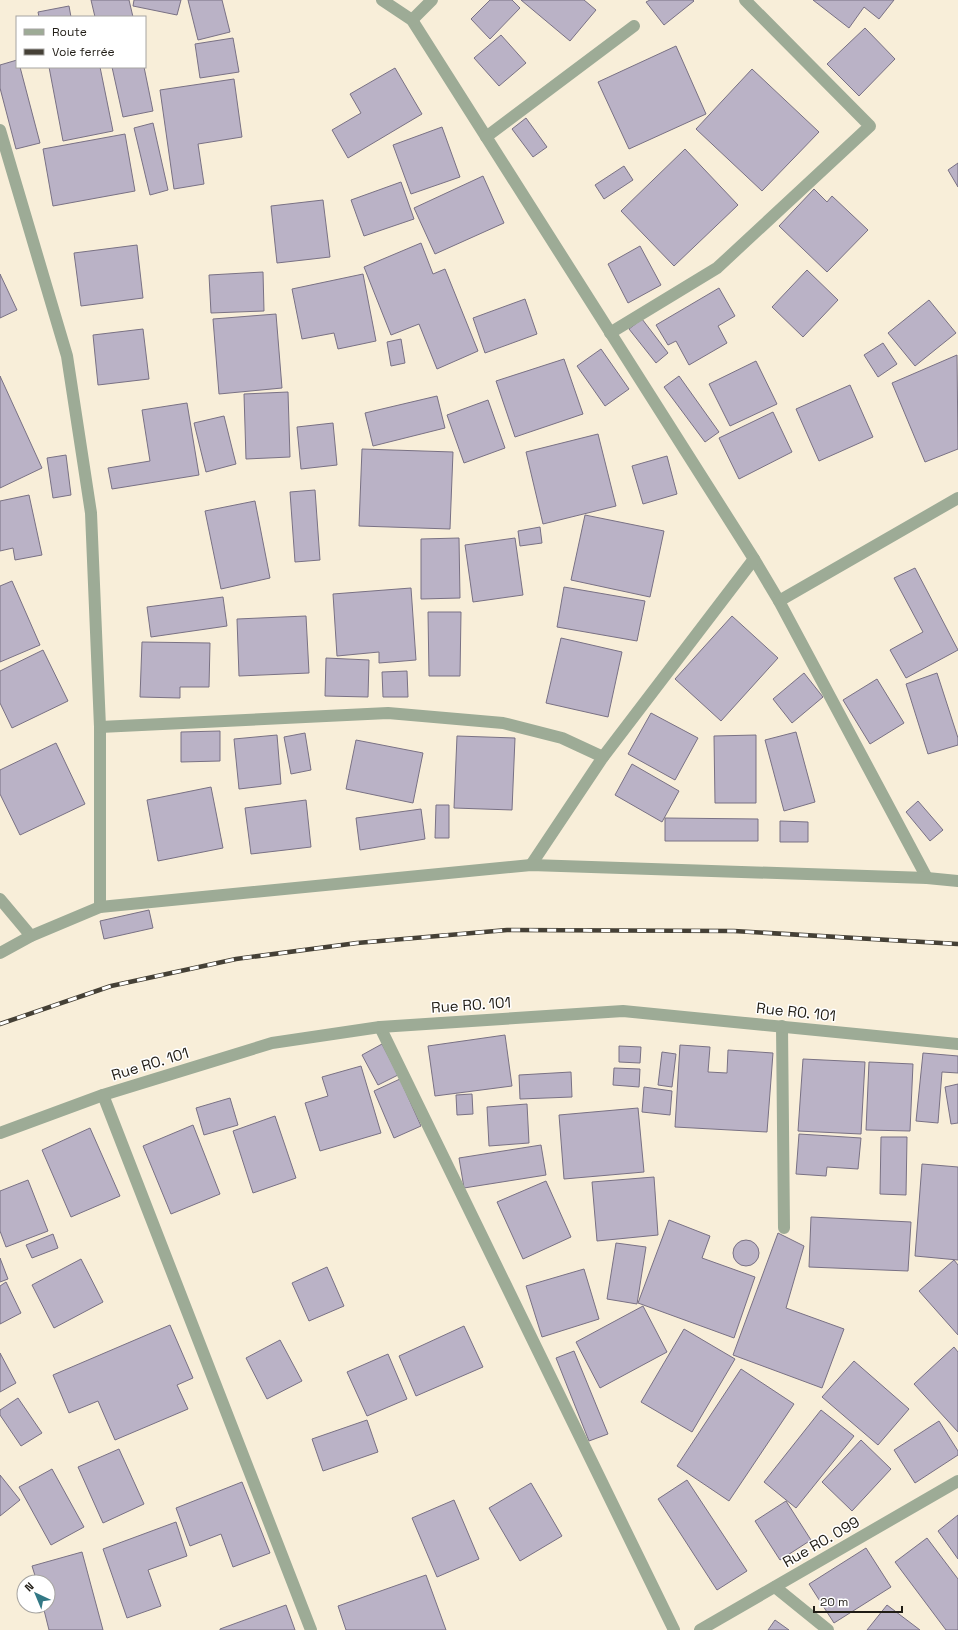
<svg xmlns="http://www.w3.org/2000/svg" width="958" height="1630" font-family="'Space Grotesk',sans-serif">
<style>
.building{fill:#bab2c6;stroke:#797184}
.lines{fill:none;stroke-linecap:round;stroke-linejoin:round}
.service{stroke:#9dab96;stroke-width:12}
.minor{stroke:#9dab96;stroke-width:12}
.rail-casing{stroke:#454036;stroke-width:4.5}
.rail{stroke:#fff;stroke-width:3;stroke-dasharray:9;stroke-linecap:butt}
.labels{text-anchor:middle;stroke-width:3;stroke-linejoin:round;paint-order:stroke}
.street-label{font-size:15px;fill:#201c15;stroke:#fff}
</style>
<rect width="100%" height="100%" fill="#f8eed9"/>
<g class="building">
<path d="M91 0H129L133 17H95Z"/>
<path d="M134 0H181L177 15 133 6Z"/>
<path d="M188 0H222L230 32 198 40Z"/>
<path d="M490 0H512L520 8 490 39 471 19Z"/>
<path d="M521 0H584L596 10 570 41Z"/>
<path d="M650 0H693L694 1 664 25 646 2Z"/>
<path d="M813 0H894L879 19 864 7 849 28Z"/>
<path d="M69 6 71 17H39L38 12Z"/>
<path d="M865 28 895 59 859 96 827 64Z"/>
<path d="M501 35 526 63 499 86 474 58Z"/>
<path d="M233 38 239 72 200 78 195 44Z"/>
<path d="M676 46 706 114 629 149 598 82Z"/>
<path d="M17 60V67H20L40 143 16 149 0 88V65Z"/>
<path d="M49 67H100L113 131 63 141Z"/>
<path d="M112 67H144L153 111 123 117Z"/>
<path d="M395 68 422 114 348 158 332 130 361 113 350 94Z"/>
<path d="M752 69 819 132 762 191 696 129Z"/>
<path d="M234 79 242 137 198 144 204 184 174 189 160 90Z"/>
<path d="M526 118 547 147 533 157 512 129Z"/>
<path d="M153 123 168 190 150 195 134 128Z"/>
<path d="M442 127 460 177 411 194 393 145Z"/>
<path d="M125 134 135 191 53 206 43 149Z"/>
<path d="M685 149 738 205 674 266 621 211Z"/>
<path d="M958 163V187L948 170Z"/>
<path d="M624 166 633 180 604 199 595 185Z"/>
<path d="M483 176 504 223 435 254 414 208Z"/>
<path d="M401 182 414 219 364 236 351 200Z"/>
<path d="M814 189 827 202 832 196 868 230 827 272 779 226Z"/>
<path d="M323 200 330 257 277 263 271 206Z"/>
<path d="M421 243 433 274 445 269 478 351 437 369 419 324 391 335 364 267Z"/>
<path d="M137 245 143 298 81 306 74 253Z"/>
<path d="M640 246 661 285 628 303 608 264Z"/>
<path d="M807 270 838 300 803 337 772 307Z"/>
<path d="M263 272 264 311 211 313 209 275Z"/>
<path d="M0 274 17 310 0 318Z"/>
<path d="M363 274 376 341 338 349 334 333 302 339 292 289Z"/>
<path d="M719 288 735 316 718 326 727 343 689 365 676 341 668 345 656 325Z"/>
<path d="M525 299 537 334 485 353 473 318Z"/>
<path d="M929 300 956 333 915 366 888 333Z"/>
<path d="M276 314 282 388 219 394 213 319Z"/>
<path d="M642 319 668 353 656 363 629 329Z"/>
<path d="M143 329 149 379 98 385 93 335Z"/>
<path d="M401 339 405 363 391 366 387 342Z"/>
<path d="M883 343 897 364 878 377 864 355Z"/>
<path d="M601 349 629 389 605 406 577 366Z"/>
<path d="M957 355 958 449 925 462 892 383Z"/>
<path d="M564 359 583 414 515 437 496 381Z"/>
<path d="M756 361 777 404 730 426 709 384Z"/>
<path d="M0 376 42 468 0 488Z"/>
<path d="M679 376 719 432 705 442 664 387Z"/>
<path d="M850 385 873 437 819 461 796 409Z"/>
<path d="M288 392 290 457 246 459 244 394Z"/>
<path d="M437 396 445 428 373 446 365 413Z"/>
<path d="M488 400 505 448 464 463 447 415Z"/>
<path d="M187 403 199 475 112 489 108 468 150 461 142 410Z"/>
<path d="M773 412 792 452 739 479 719 438Z"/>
<path d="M224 416 236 464 206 472 194 423Z"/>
<path d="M333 423 337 465 301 469 297 427Z"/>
<path d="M598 434 616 506 543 524 526 452Z"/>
<path d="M362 449 453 452 450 529 359 526Z"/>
<path d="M66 455 71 495 53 498 47 458Z"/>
<path d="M667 456 677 494 643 504 632 466Z"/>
<path d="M315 490 320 560 295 562 290 492Z"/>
<path d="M29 495 42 555 15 560 13 548 0 551V501Z"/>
<path d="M255 501 270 578 221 589 205 511Z"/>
<path d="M585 515 664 531 650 597 571 580Z"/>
<path d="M540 527 542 543 520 546 518 531Z"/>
<path d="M459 538 460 598 421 599V539Z"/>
<path d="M515 538 523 595 473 602 465 545Z"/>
<path d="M915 568 958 650 906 678 890 650 923 632 894 578Z"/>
<path d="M12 581 40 645 0 662V586Z"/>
<path d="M564 587 645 601 637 641 557 627Z"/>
<path d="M411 588 416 660 379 663V652L337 656 333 594Z"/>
<path d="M223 597 227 626 151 637 147 607Z"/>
<path d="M428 612H461L460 676H429Z"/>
<path d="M306 616 309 673 239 676 237 619Z"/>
<path d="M732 616 778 658 721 721 675 679Z"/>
<path d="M561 638 622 652 608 717 546 703Z"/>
<path d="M142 642 210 643 209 687H180V698L140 697Z"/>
<path d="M43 650 68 701 12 728 0 703V671Z"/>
<path d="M326 658 369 660 368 697 325 696Z"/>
<path d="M407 671 408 697H383L382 672Z"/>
<path d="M804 673 823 697 792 723 773 699Z"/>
<path d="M937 673 958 738V745L928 754 906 684Z"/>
<path d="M877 679 904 723 870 744 843 700Z"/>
<path d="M651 713 698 738 675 780 628 754Z"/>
<path d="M220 731V761L181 762V732Z"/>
<path d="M796 732 815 802 784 811 765 740Z"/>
<path d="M305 733 311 770 291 774 284 737Z"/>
<path d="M277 735 281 784 239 789 234 739Z"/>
<path d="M756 735V803H715L714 736Z"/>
<path d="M457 736 515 738 512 810 454 808Z"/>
<path d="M356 740 423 753 413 803 346 789Z"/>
<path d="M56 743 85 804 20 835 0 794V770Z"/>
<path d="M632 764 679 791 662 822 615 795Z"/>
<path d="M211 787 223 848 158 861 147 800Z"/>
<path d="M306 800 311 847 251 854 245 808Z"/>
<path d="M918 801 943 830 930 841 906 812Z"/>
<path d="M436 805H449V838H435Z"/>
<path d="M421 809 425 839 360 850 356 818Z"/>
<path d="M665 818 758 819V841H665Z"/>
<path d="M780 821 808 822V842H780Z"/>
<path d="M149 910 153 928 104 939 100 921Z"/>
<path d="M505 1035 512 1086 435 1096 428 1046Z"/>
<path d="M382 1044 398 1075 378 1085 362 1055Z"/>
<path d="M680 1045 710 1047 708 1072 727 1073 728 1050 773 1053 767 1132 675 1127Z"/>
<path d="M619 1046 641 1047 640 1063 619 1062Z"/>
<path d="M662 1052 676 1054 672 1087 658 1085Z"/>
<path d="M923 1053 958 1056V1073L942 1072 938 1123 916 1121Z"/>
<path d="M803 1059 865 1062 861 1134 798 1131Z"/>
<path d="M869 1062 913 1064 910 1131 866 1130Z"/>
<path d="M361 1066 381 1133 320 1151 305 1103 328 1096 322 1077Z"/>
<path d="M614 1068 640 1069 639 1087 613 1085Z"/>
<path d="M571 1072 572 1097 520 1099 519 1075Z"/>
<path d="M400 1079 421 1126 394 1138 374 1091Z"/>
<path d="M958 1084V1123L951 1124 945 1087Z"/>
<path d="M644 1087 672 1091 670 1115 642 1112Z"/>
<path d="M472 1094 473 1114 457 1115 456 1095Z"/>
<path d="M230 1098 238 1125 204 1135 196 1108Z"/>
<path d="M527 1104 529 1143 489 1146 487 1107Z"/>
<path d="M638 1108 644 1172 564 1179 559 1115Z"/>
<path d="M275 1116 296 1178 253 1193 233 1131Z"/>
<path d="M193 1125 220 1194 171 1214 143 1146Z"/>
<path d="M90 1128 120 1196 71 1217 42 1150Z"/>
<path d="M799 1134 861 1138 858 1169 827 1167 826 1176 796 1174Z"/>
<path d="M881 1137H907L906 1195 880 1194Z"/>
<path d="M541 1145 546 1175 464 1188 459 1158Z"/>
<path d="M922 1164 958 1167V1260L915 1256Z"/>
<path d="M654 1177 658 1235 597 1241 592 1182Z"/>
<path d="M28 1180 48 1231 6 1247 0 1231V1191Z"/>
<path d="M546 1181 571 1237 523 1259 497 1202Z"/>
<path d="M811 1217 911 1222 908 1271 809 1267Z"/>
<path d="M669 1220 710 1236 702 1258 755 1277 734 1338 638 1303Z"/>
<path d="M778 1233 804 1246 786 1308 844 1329 822 1388 733 1355Z"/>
<path d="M53 1234 58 1248 32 1258 26 1245Z"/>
<circle cx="746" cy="1253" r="13"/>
<path d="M616 1243 646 1247 637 1304 607 1299Z"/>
<path d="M0 1258 8 1279 0 1282Z"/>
<path d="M81 1259 103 1302 54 1328 32 1285Z"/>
<path d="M954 1260 958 1265V1335L919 1291Z"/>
<path d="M327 1267 344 1306 309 1321 292 1283Z"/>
<path d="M584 1269 599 1319 542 1337 526 1286Z"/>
<path d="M6 1282 21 1313 0 1324V1286Z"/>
<path d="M643 1306 667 1352 600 1388 576 1342Z"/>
<path d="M170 1325 193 1378 177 1385 188 1409 115 1440 98 1401 69 1413 53 1375Z"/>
<path d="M464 1326 483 1367 416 1396 399 1356Z"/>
<path d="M684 1329 735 1359 692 1432 641 1402Z"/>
<path d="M280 1340 302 1381 267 1399 246 1358Z"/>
<path d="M954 1347 958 1352V1432L914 1384Z"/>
<path d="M574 1351 608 1434 589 1441 556 1358Z"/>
<path d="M0 1353 16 1383 0 1392Z"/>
<path d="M388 1354 407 1399 367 1416 347 1372Z"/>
<path d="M854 1361 909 1409 878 1445 822 1397Z"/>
<path d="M741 1369 794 1404 729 1501 677 1466Z"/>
<path d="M18 1398 42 1433 21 1446 0 1415V1410Z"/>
<path d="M821 1410 854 1436 796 1508 764 1482Z"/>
<path d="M367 1420 378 1452 323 1471 312 1439Z"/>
<path d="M939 1421 958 1451V1455L915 1483 894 1450Z"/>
<path d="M861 1440 891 1469 852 1511 822 1482Z"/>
<path d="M119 1449 144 1504 103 1523 78 1467Z"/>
<path d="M52 1469 84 1527 51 1545 19 1487Z"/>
<path d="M0 1475 20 1500 0 1516Z"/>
<path d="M687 1480 747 1571 717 1590 658 1499Z"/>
<path d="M242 1482 270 1553 233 1567 221 1534 190 1546 176 1508Z"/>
<path d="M531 1483 562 1536 520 1561 489 1508Z"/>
<path d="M454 1500 479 1559 437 1577 412 1518Z"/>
<path d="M786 1501 811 1540 780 1560 755 1521Z"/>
<path d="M958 1515V1559L938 1531Z"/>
<path d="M176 1522 187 1556 148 1570 161 1606 127 1618 103 1549Z"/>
<path d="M927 1538 958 1579V1630H946L895 1562Z"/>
<path d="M866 1548 891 1587 834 1623 809 1584Z"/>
<path d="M82 1552 103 1630H49L43 1606H48V1582H37L32 1566Z"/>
<path d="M426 1575 446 1630H346L338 1606Z"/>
<path d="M286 1605 295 1630H220V1629Z"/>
<path d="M887 1605 920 1630H867Z"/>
<path d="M775 1620 789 1630H768Z"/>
</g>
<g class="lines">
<path class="service" d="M782 1026 784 1228"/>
<g class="minor">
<path d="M382 0 412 20 754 559 779 601 927 878"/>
<path d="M412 20 432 0"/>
<path d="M0 130 67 356 91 513 100 727V907"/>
<path d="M486 137 634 26"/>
<path d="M610 333 717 268 870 126 745 0"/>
<path d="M779 601 958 498"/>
<path d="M100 727 388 713 503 723 562 738 603 757"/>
<path d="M531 865 603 757 754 559"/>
<path d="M0 899 31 936"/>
<path d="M0 953 31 936 100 907 531 865 927 878 958 881"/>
<path d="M380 1027 674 1630"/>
<path d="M103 1095 311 1630"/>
<path d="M0 1133 103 1095 272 1043 380 1027 623 1011 958 1044"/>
<path d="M775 1587 828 1630"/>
<path d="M700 1630 958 1481"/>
</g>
<defs>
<path id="rail" d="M0 1024 111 986 236 959 357 943 507 930 734 931 958 944"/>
</defs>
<use href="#rail" class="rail-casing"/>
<use href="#rail" class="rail"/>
</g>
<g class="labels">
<g class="street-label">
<text transform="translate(471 1005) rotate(-4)" y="5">Rue RO. 101</text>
<text transform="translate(796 1012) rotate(6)" y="5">Rue RO. 101</text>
<text transform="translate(150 1064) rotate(-17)" y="5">Rue RO. 101</text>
<text transform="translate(821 1542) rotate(-30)" y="5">Rue RO. 099</text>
</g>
</g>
<rect x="16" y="16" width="130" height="52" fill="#ffffff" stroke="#a6a4a1"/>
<rect x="24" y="29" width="20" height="6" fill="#9dab96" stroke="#a6a4a1"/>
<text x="52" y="36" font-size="12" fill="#201c15">Route</text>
<rect x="24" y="49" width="20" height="6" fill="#454036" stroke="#a6a4a1"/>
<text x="52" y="56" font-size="12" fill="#201c15">Voie ferrée</text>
<g transform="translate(36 1594) rotate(316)"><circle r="19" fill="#ffffff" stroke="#a6a4a1"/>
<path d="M0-3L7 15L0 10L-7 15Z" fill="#327885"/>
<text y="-6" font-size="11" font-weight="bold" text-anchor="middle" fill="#201c15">N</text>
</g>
<path d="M814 1606v6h88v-6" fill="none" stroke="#201c15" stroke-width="2"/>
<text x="820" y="1606" font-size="12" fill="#201c15" stroke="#ffffff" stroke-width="3" paint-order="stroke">20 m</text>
</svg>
